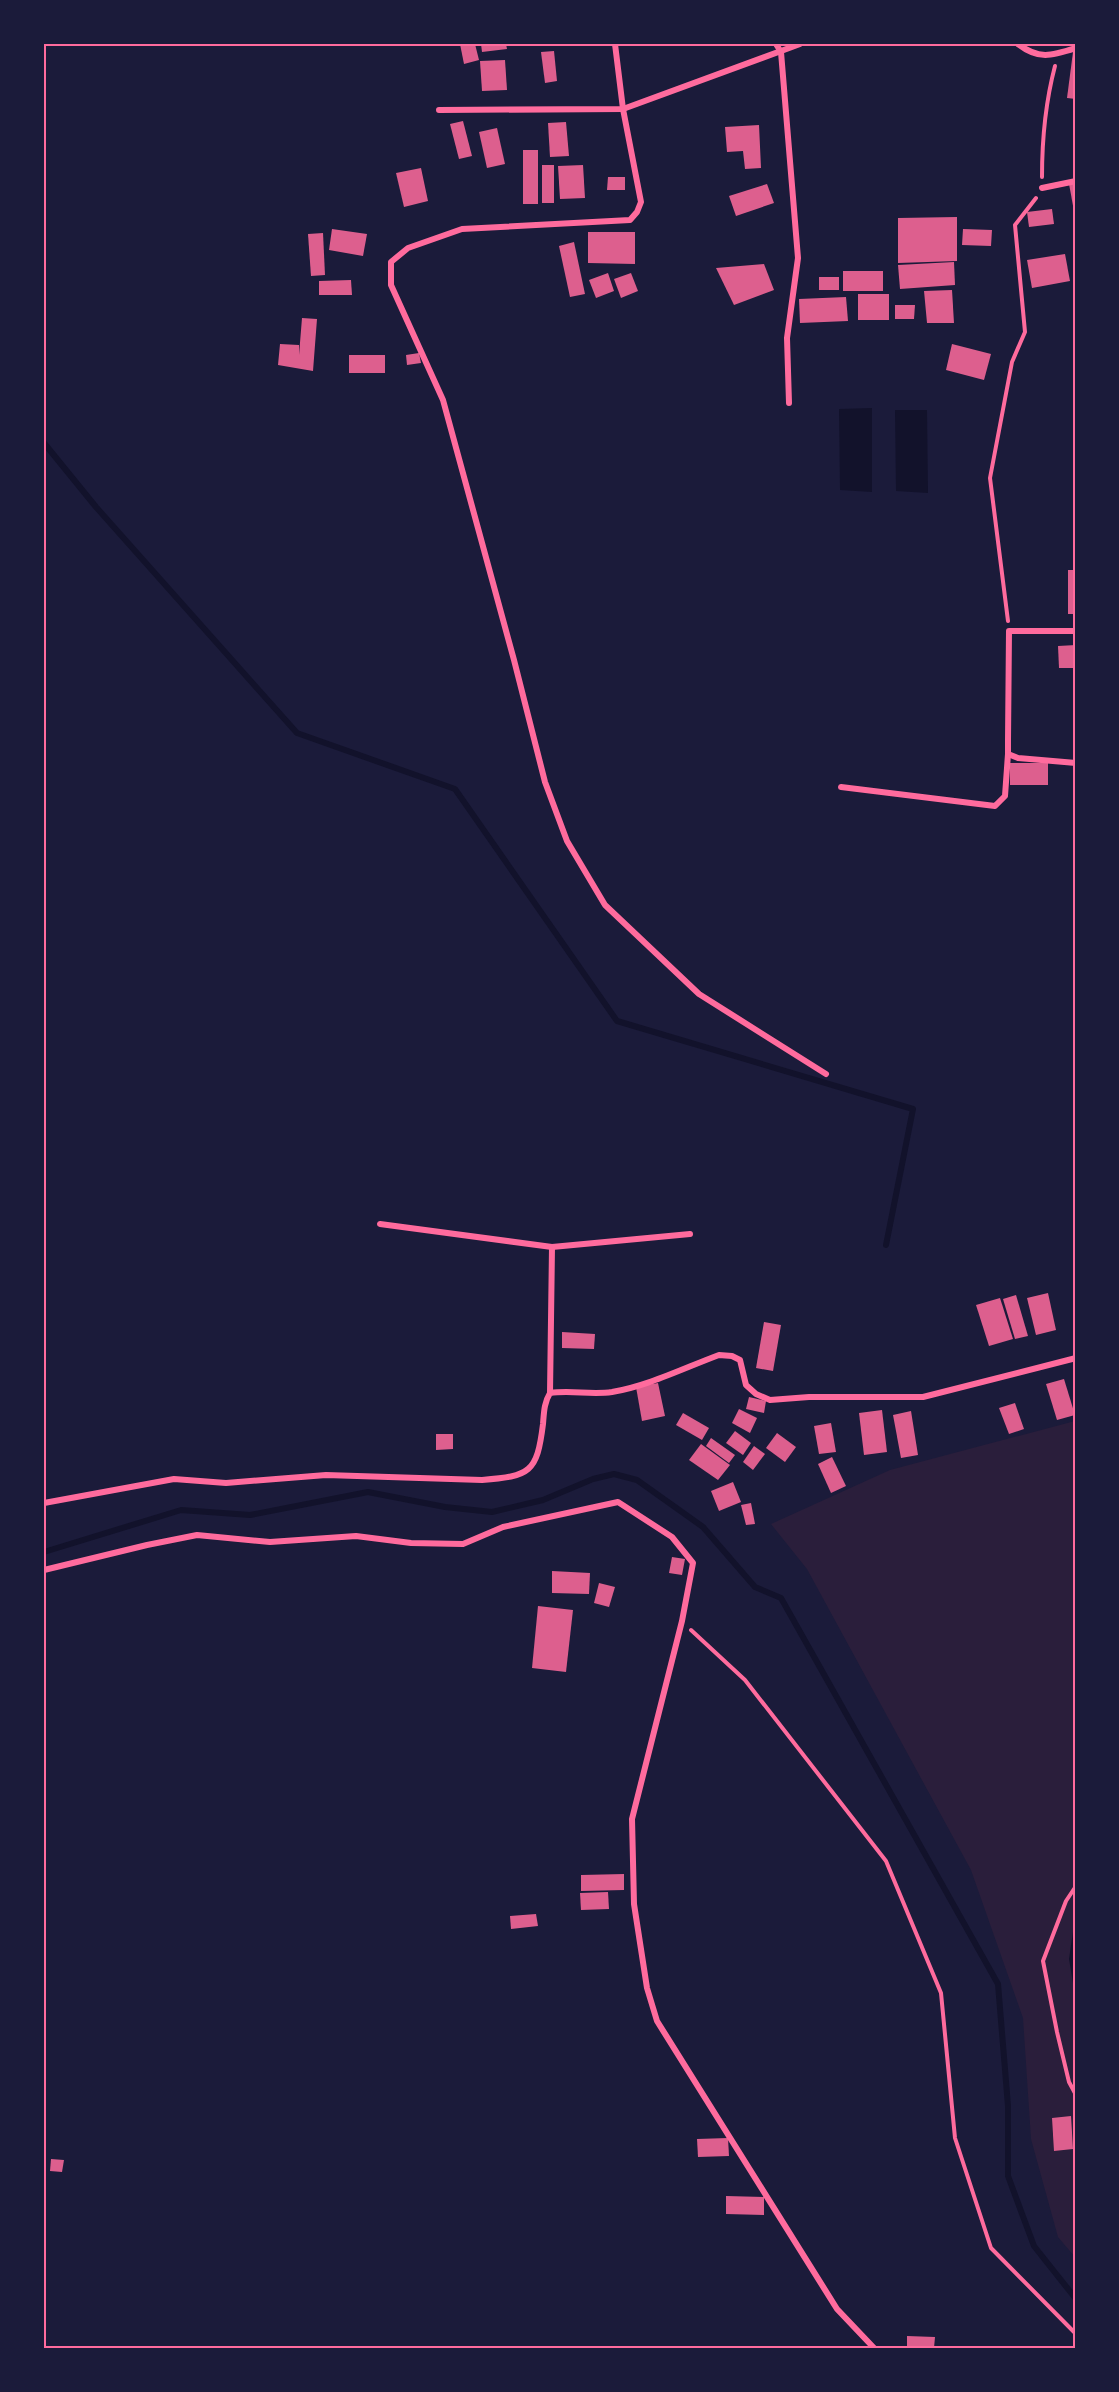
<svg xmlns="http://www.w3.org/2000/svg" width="1119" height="2392" font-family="Signika,sans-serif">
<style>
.green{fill:#2a1e3b}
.water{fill:#12122b}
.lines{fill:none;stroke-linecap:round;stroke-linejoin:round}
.stream{stroke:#12122b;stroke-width:6}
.building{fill:#dd5f8e}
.path{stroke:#ff6b9d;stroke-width:4}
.minor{stroke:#ff6b9d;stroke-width:6}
.neatline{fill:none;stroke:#ff6b9d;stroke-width:2}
</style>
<rect width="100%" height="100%" fill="#1b1b3a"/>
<path class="green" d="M1075 1421V2257L1058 2237 1031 2139 1023 2018 971 1870 807 1569 771 1524 890 1470Z"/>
<g class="water">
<path d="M872 408V492L840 490 839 409Z"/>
<path d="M895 410H927L928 493 896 491Z"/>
<path d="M1075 1918V1995L1069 1959Z"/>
</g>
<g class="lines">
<g class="stream">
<path d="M44 443 96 507 297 733 455 789 617 1021 913 1109 886 1245"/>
<path d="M44 1552 181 1510 250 1515 368 1492 445 1507 492 1512 543 1500 593 1479 614 1474 637 1480 703 1527 755 1587 781 1598 998 1984 1008 2106V2176L1034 2246 1076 2299"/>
</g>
</g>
<g class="building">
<path d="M460 44H475L479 60 464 64Z"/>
<path d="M481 44H506L507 49 482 52Z"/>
<path d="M554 51 557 81 545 83 541 52Z"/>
<path d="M1073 52 1076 53V99L1067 98Z"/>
<path d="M505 60 507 90 482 91 480 61Z"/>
<path d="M463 121 472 156 459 159 450 124Z"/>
<path d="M566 122 569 156 550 157 548 123Z"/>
<path d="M759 125 761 168 745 169 743 151 727 152 725 127Z"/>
<path d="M497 128 505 164 487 168 479 132Z"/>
<rect x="523" y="150" width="15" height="54"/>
<rect x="542" y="165" width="12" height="38"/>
<path d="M583 165 585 198 560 199 558 166Z"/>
<path d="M421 168 428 201 404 207 396 173Z"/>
<path d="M608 177H625V190H607Z"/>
<path d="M1076 183V211H1074L1069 184Z"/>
<path d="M767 184 774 203 736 216 729 196Z"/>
<path d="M1052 209 1054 224 1029 227 1027 212Z"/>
<path d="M957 217V261L898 263V218Z"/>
<path d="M332 229 367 234 363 256 329 250Z"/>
<path d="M963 229 992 230 991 246 962 245Z"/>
<path d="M588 232H635V264L588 263Z"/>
<path d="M323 233 325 275 311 276 308 234Z"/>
<path d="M574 242 585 294 570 297 559 246Z"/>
<path d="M1065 254 1070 281 1032 288 1027 260Z"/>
<path d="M954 262 955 285 900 289 898 265Z"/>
<path d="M764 264 774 290 734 305 716 268Z"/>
<rect x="843" y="271" width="40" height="20"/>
<path d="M608 273 614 291 596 298 589 280Z"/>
<path d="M631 273 638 291 621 298 614 279Z"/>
<rect x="819" y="277" width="20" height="13"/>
<path d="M351 280 352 295H319V281Z"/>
<path d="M952 290 954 323H927L924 291Z"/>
<rect x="858" y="294" width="31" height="26"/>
<path d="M846 297 848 321 800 323 799 299Z"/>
<path d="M895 305H915L914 319H895Z"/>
<path d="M302 318 317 319 313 371 278 365 280 344 299 345V355Z"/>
<path d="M952 344 991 354 984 380 946 370Z"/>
<path d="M419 353 421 363 407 365 406 355Z"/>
<rect x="349" y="355" width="36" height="18"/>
<rect x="1068" y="570" width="8" height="44"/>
<path d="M1076 645V668H1059L1058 646Z"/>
<rect x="1010" y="763" width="38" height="22"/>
<path d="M1048 1293 1056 1330 1036 1335 1027 1298Z"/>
<path d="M1016 1295 1028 1336 1015 1339 1003 1299Z"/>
<path d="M1000 1298 1013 1339 989 1346 976 1305Z"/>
<path d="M764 1322 781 1325 773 1371 756 1368Z"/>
<path d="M562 1332 595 1334 594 1349 562 1348Z"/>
<path d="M1064 1379 1075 1415 1057 1420 1046 1384Z"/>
<path d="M658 1383 665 1416 642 1421 636 1387Z"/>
<path d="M749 1397 766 1401 764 1413 746 1409Z"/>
<path d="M1015 1403 1024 1429 1009 1434 999 1408Z"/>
<path d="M739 1409 757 1418 750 1433 732 1423Z"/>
<path d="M882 1410 887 1452 864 1455 859 1413Z"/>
<path d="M911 1411 918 1455 901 1458 893 1415Z"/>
<path d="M683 1413 709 1428 702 1440 676 1425Z"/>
<path d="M831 1423 836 1452 819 1454 814 1426Z"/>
<path d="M735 1431 751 1443 743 1455 726 1443Z"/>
<path d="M777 1433 796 1447 785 1462 766 1448Z"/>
<path d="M436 1434H453V1449L436 1450Z"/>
<path d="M711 1438 735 1455 729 1463 706 1446Z"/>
<path d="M701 1444 730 1465 718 1480 689 1460Z"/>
<path d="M754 1446 765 1454 753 1470 743 1462Z"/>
<path d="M832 1457 846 1486 831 1493 818 1464Z"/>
<path d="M733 1482 741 1502 719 1511 711 1491Z"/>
<path d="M751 1503 755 1524 746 1525 741 1505Z"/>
<path d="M672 1557 685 1559 682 1575 669 1573Z"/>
<path d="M552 1571 590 1573 589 1594 552 1593Z"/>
<path d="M599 1583 615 1587 609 1607 594 1603Z"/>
<path d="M538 1606 573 1610 566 1672 532 1668Z"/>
<path d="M624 1874V1890L581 1891V1875Z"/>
<path d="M608 1892 609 1909 581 1910 580 1893Z"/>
<path d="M536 1914 538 1926 511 1929 510 1916Z"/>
<path d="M1071 2116 1073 2149 1054 2151 1052 2118Z"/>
<path d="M728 2138 729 2156 698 2157 697 2139Z"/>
<path d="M51 2159 64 2160 62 2172 50 2171Z"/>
<path d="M726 2196 764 2197V2215L726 2214Z"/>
<path d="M907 2336 935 2337 934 2348H907Z"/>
</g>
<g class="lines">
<g class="path">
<path d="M1042 177C1042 139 1045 104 1055 66"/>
<path d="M1008 621 990 478 1012 362 1025 332 1015 225 1036 198"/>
<path d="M691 1630 745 1680 886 1861 941 1993 955 2138 991 2248 1076 2334"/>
<path d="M1076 1886 1066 1901 1043 1961 1057 2032 1069 2082 1076 2095"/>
</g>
<g class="minor">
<path d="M615 44 623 109 641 202 637 212 630 220 462 229 408 248 391 262V285L443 400 514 660 545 782 567 841 605 905 699 994 826 1074"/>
<path d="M776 44 781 52 798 258 787 338 789 403"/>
<path d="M1018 44C1039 60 1051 56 1076 48"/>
<path d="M439 110 623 109 800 44"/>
<path d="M1042 188 1076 181"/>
<path d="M1076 631H1009L1008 740V754L1018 758 1076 763"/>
<path d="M841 787 995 806 1005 796 1008 754"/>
<path d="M380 1224 552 1247 690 1234"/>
<path d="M550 1393 552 1247"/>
<path d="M44 1503 174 1479 226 1483 326 1475 482 1480C530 1476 537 1473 543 1424 544 1412 544 1403 550 1393 571 1390 591 1395 612 1392 648 1386 684 1368 719 1355L732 1356 740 1360 746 1385 756 1394 770 1400 809 1397H923L1076 1358"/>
<path d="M44 1570 147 1545 197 1535 270 1542 356 1536 411 1543 463 1544 503 1527 618 1502 672 1537 693 1563 682 1621 632 1819 634 1904 647 1988 657 2021 837 2309 874 2348"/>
</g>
</g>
<rect width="1119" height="2392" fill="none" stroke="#1b1b3a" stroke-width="90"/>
<rect x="45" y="45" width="1029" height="2302" class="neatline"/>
</svg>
